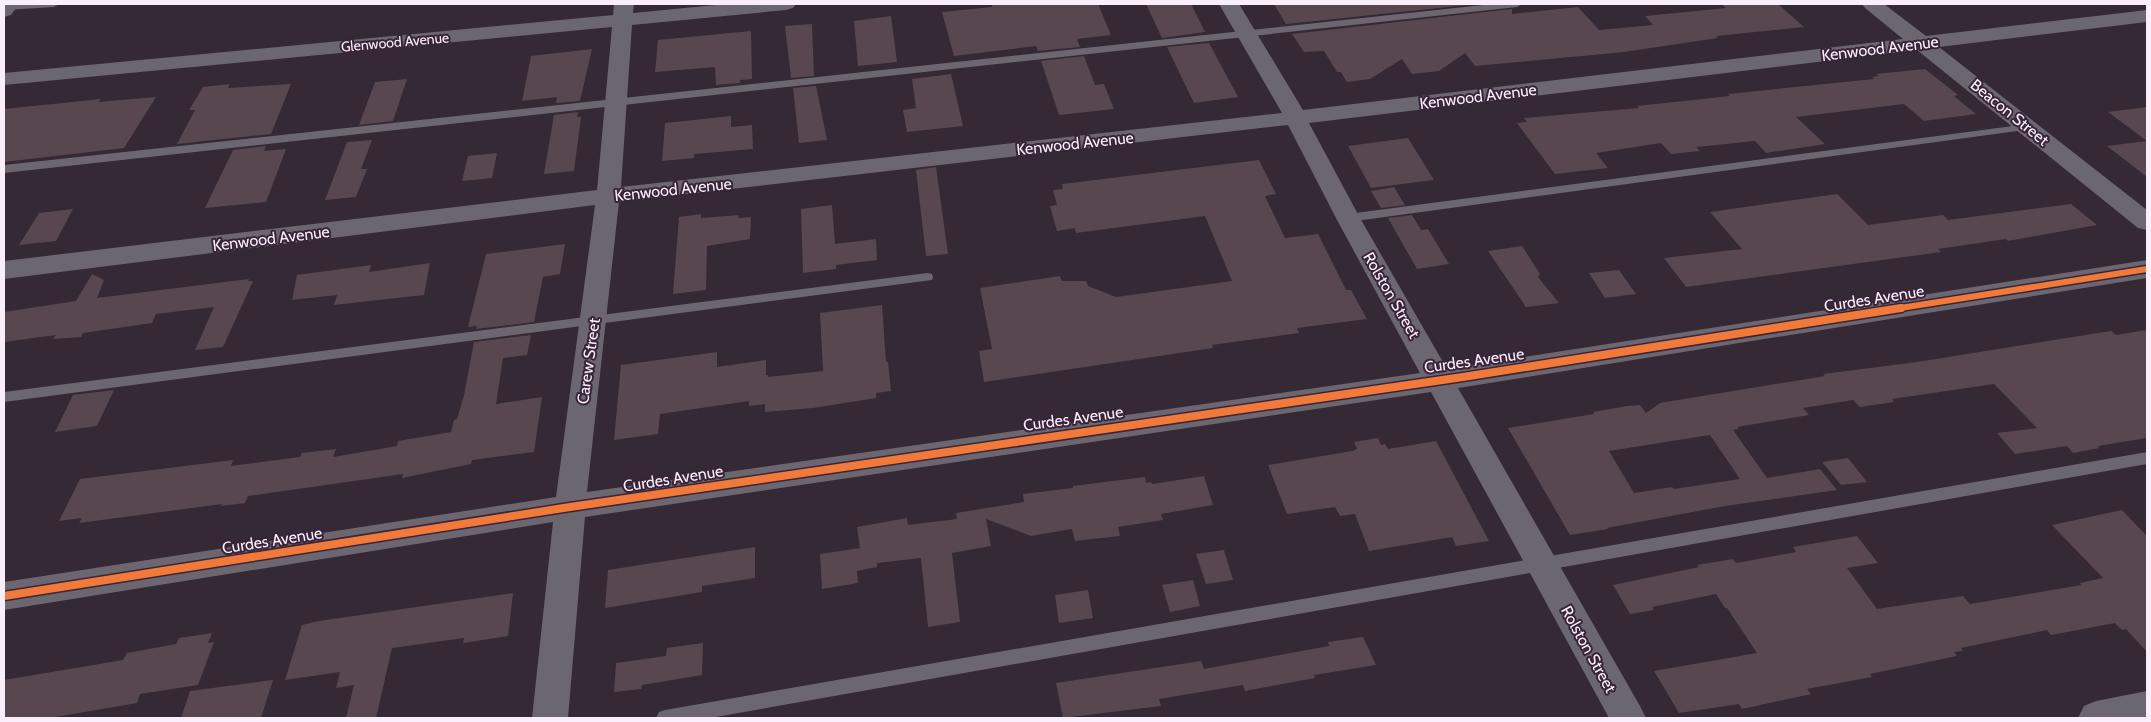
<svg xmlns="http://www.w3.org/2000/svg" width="2151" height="722" font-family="Cabin,sans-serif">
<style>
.building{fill:#584750;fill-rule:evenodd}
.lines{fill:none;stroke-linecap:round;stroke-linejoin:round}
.service{fill:#6b6670;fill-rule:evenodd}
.minor{fill:#6b6670;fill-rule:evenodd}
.cycleway-far1-casing{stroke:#382538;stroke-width:9}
.cycleway-casing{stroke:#382538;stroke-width:11}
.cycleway-far1{stroke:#f17a3a;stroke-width:6}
.cycleway{stroke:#f17a3a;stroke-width:8}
.labels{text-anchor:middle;stroke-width:4;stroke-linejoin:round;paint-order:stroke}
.far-street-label{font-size:14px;fill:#faeefa;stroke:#382538}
.street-label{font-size:16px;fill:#faeefa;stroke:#382538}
</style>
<rect width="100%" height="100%" fill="#342934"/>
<g class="building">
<path d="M1004 4H1098L1111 35 1077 39 1080 47 1038 51 1036 46 954 56 942 12 992 7V5Z"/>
<path d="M1146 4H1191L1205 32 1162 38Z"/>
<path d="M1274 4H1477L1286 24Z"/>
<path d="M1721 4H1778L1804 27 1716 36 1718 38 1624 52 1475 66 1465 53 1439 71 1412 74 1402 59 1370 79 1347 82 1341 72H1337L1324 51 1304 52 1292 34 1512 9V14L1578 7 1599 30 1653 25 1645 16 1726 8Z"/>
<path d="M891 16 897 62 858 66 854 21Z"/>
<path d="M812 24 814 76 791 78 785 26Z"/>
<path d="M751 31 752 79 740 80V83L716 85 715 67 655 72 658 40Z"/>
<path d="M1209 43 1238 97 1194 103 1167 47Z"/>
<path d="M592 49 580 101 556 103 557 97 522 101 531 56Z"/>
<path d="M1084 56 1095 85 1104 84 1114 109 1059 115 1041 61Z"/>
<path d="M1925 69 1958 95 1954 96 1976 114 1924 121 1904 104 1796 117 1825 144 1766 153 1755 141 1696 147 1700 151 1671 154 1661 143 1596 153 1608 168 1555 174 1517 123 1527 122 1524 118 1639 108 1637 106 1730 96 1728 94 1874 79 1872 77 1879 76 1876 74Z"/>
<path d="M951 74 963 126 907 132 903 110 916 108 912 79Z"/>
<path d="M407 79 393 121 359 125 375 82Z"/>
<path d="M230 84 228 88 291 84 271 134 177 144 195 110H189L203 87Z"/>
<path d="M816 86 827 140 799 143 793 88Z"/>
<path d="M156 97 124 148 4 162V109L101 99 98 102Z"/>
<path d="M2147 107V177L2107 146 2147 141 2108 112Z"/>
<path d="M578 112 577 117H581L574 171 544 174 554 115Z"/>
<path d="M731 116V127L752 125 753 149 694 154V158L662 161 665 123Z"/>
<path d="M1408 138 1434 180 1371 188 1348 146Z"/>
<path d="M372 140 361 169H367L356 197 325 200 347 142Z"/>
<path d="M266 146 264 151 286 149 266 202 205 208 233 150Z"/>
<path d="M497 153 492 178 462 181 468 156Z"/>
<path d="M1259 160 1276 194 1265 196 1285 238 1318 234 1346 290H1351L1367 319 1297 328 1299 333 1212 345 1213 348 984 382 979 351 992 349 980 288 1060 276 1062 281H1086L1088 286 1116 297 1232 281 1205 216 1076 233 1075 228 1057 231 1050 206 1057 205 1053 190 1063 189 1062 184Z"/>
<path d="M936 167 948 254 926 256 916 170Z"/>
<path d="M1394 187 1405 205 1381 208 1371 191Z"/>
<path d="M1837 194 1868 225 1943 215 1948 220 2071 204 2097 225 2008 241 2006 239 1938 249 1941 252 1686 287 1664 258 1742 249 1710 212Z"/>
<path d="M832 205 835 244 876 239 877 260 836 265V269L803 273 801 209Z"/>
<path d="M73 209 56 241 19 245 39 213Z"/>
<path d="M701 214V218L739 215 738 218 751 217 750 239 707 246 706 290 673 294 679 217Z"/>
<path d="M1412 215 1421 230 1428 229 1449 264 1417 269 1388 218Z"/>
<path d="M565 244 560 274 543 277 534 322 476 329 477 326 468 327 486 254Z"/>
<path d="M1522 246 1540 274 1538 277 1559 303 1526 307 1488 251Z"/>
<path d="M430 263 424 295 334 305 337 295 292 300 297 275 371 265 369 272Z"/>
<path d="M1619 270 1636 294 1605 298 1589 273Z"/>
<path d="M92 274 104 280 97 298 249 279 248 281H253L223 347 195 350 214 307 156 314 152 323 83 333 81 337 53 339 56 335 4 342V312L76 301Z"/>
<path d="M882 305 886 362H888L891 391 876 393V398L813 408 765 412V404L749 406V401L660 414 658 434 614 440 621 365 717 352V367L766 360V375H768V377L823 371 820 313Z"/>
<path d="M2147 330V438L2098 446 2099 448 2073 453 2067 446 2015 454 1997 433 2037 428 1994 384 1892 399 1894 402 1860 407 1853 400 1803 408 1809 415 1737 427 1739 429 1733 430 1767 478 1820 469 1837 490 1725 506 1607 528 1608 529 1570 535 1508 428 1594 414 1593 412 1627 406 1640 405 1646 413 1660 403 1825 376 1823 374 1917 362 2111 331 2116 335ZM1710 435 1740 479 1674 489 1672 487 1634 493 1609 451Z"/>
<path d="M531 335 527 355 503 358 496 404 542 397 534 452 472 460 471 464 402 478 403 474 248 496 245 503 221 506 222 504 79 523 82 518 59 521 80 479 233 460 231 466 300 457 302 453 336 449 333 457 397 446 398 441 451 432 454 420 457 419 464 395 474 342Z"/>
<path d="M114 390 97 426 55 432 73 395Z"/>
<path d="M1378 438 1381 445 1385 444 1388 449 1436 441 1489 541 1456 546 1452 537 1369 551 1355 514 1340 516 1335 507 1287 514 1268 465 1352 451 1357 449 1354 442Z"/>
<path d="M1848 458 1867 482 1841 485 1822 462Z"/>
<path d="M1204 476 1213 505 1161 514 1163 520 1118 527 1120 536 1075 541 1072 529 1031 536 986 519 991 546 952 553 960 622 928 627 921 558 877 563V567L857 571 858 583 822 589 820 554 860 548 857 527 907 518 908 525 957 519 956 513 1024 502 1023 494 1073 488V486L1145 477 1146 483 1151 482 1152 484Z"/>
<path d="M2122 510 2147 536V652L2126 629 2122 630 2115 623 2051 635 2047 630 1961 648 1963 651 1954 652 1957 656 1870 674 1872 677 1807 689 1811 694 1742 709 1739 704 1679 713 1654 671 1757 653 1727 608H1725L1716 594 1652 607 1654 610 1630 614 1613 585 1699 567 1697 565 1733 559 1736 563 1796 552 1793 547 1857 536 1878 563 1847 568 1877 609 1963 596 1970 604 2081 585 2080 583 2103 578 2052 525Z"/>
<path d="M755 547V578L702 586V592L605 608 608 570Z"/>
<path d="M1224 550 1233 580 1206 584 1196 554Z"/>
<path d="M1193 580 1200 606 1170 612 1162 585Z"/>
<path d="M1088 590 1093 618 1059 623 1055 595Z"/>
<path d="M513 593 508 636 463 643 464 638 392 648 376 718H346L354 685 336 688 340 672 285 680 302 625 319 621Z"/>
<path d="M212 633 208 643 214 642 198 685 140 694 137 703 50 718H4V680L123 660 127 653 176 644 179 638Z"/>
<path d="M1363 637 1376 665 1314 675 1315 678 1245 691 1243 685 1159 699 1161 706 1063 718 1056 683 1201 661 1204 669 1329 646 1328 642Z"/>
<path d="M703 643 702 675 642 685 641 689 614 692 616 663 666 656 667 648Z"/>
<path d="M273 680 261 718H181L190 691Z"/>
</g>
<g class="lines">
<g class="service">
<path d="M21 4H59L54 7 4 10V6Z"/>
<path d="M1492 4H1522L1517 7 4 173V165Z"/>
<path d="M2028 124 2032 125 2034 127 2032 129 1348 222 1342 218 1348 214Z"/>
<path d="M927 273 932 274 933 277 932 280 4 402V392Z"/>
<path d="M2147 452V464L710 718H656L659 712 665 710Z"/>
</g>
<g class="minor">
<path d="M4 4H19L11 15 4 17Z"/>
<path d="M614 4H634L633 13 726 4H796L793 8 786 10 632 25 621 187 1282 113 1219 4H1239L1303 110 1903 39 1865 8 1862 4H1884L1926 36 2147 10V22L1939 47 2147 210V230L2138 228 1917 50 1309 123 1360 218 1447 369 2147 260V278L1458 388 1640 706 1646 718H1609L1431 392 585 517 568 718H532L553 522 4 610V582L556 497 595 205 4 279V261L597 190 612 27 4 85V73L613 15ZM1288 125 1336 218 1420 373 587 492 619 202Z"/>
<path d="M2147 691V718H2078L2084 706 2096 701Z"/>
</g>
<defs>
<path id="cycleway-far1" d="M1894 309 2147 269"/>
<path id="cycleway" d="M4 596 570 507 1463 377 1901 308"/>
</defs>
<use href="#cycleway-far1" class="cycleway-far1-casing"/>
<use href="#cycleway" class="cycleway-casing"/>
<use href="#cycleway-far1" class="cycleway-far1"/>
<use href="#cycleway" class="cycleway"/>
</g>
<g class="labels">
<g class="far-street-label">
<text transform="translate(395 42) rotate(-5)" y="5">Glenwood Avenue</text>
</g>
<g class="street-label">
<text transform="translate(1880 48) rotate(-7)" y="6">Kenwood Avenue</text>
<text transform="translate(1478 96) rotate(-7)" y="6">Kenwood Avenue</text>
<text transform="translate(2010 112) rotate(39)" y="6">Beacon Street</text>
<text transform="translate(1075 143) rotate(-6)" y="6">Kenwood Avenue</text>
<text transform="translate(673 189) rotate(-6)" y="6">Kenwood Avenue</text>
<text transform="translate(271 238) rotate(-7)" y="6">Kenwood Avenue</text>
<text transform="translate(1392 295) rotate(60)" y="6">Rolston Street</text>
<text transform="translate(1874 298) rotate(-9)" y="6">Curdes Avenue</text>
<text transform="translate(1474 360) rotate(-8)" y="6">Curdes Avenue</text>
<text transform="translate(588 361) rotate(-82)" y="6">Carew Street</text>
<text transform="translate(1073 418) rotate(-8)" y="6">Curdes Avenue</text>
<text transform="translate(673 478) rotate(-9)" y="6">Curdes Avenue</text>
<text transform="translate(272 540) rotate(-9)" y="6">Curdes Avenue</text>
<text transform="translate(1589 649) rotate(61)" y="6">Rolston Street</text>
</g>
</g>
<rect width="2151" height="722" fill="none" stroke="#faeefa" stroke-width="10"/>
</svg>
